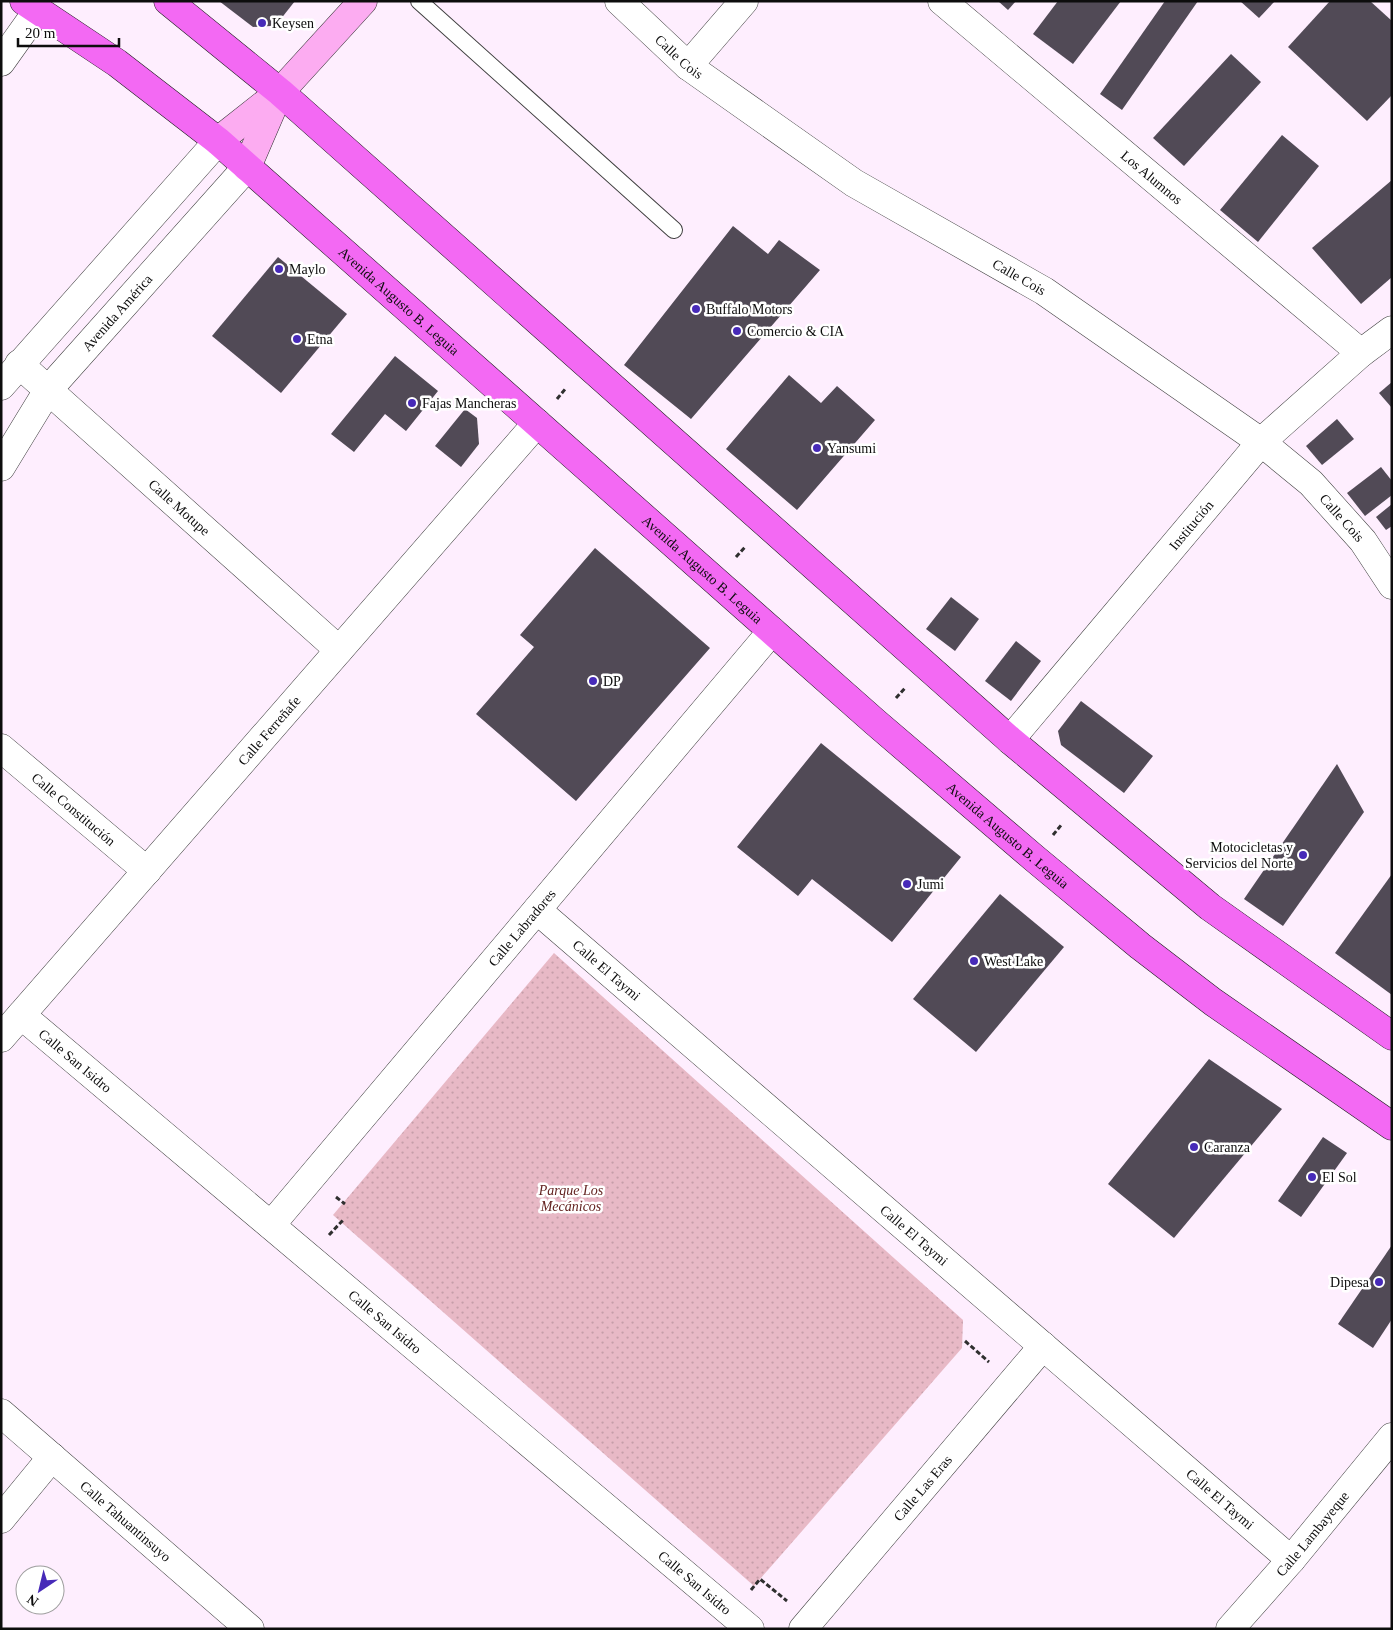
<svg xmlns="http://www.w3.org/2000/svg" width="1393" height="1630" font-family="'Times New Roman',serif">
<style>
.park{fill:url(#park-dots)}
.building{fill:#514a56}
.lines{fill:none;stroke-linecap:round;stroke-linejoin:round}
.service-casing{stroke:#404040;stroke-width:18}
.minor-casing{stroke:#404040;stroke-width:29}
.tertiary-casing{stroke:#404040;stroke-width:29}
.secondary-casing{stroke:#2f2f2f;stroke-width:29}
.primary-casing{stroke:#1e1e1e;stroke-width:29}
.path{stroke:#2f2f2f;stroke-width:3;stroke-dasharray:5 2.5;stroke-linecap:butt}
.service{stroke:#fff;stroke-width:16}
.minor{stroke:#fff;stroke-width:28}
.tertiary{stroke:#fff;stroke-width:28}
.secondary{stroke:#fcacf1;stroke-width:28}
.primary{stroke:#f369f3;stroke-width:28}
.poi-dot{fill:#472ab8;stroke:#fff;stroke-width:2}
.labels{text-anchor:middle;stroke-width:5;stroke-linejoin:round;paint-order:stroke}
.poi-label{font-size:14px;fill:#0d0d0d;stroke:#fff;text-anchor:start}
.street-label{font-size:14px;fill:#0d0d0d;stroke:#fff}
.park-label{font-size:14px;font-style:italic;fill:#632320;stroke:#fff}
</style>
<defs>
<pattern id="park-dots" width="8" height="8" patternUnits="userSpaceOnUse" patternTransform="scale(1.25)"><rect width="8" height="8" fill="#e8b9c6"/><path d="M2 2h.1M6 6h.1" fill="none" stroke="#c69ea9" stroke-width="1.8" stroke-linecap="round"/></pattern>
</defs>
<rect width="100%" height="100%" fill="#feeefe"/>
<path class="park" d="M554 953 963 1320 962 1348 754 1586 333 1215Z"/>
<g class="building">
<path d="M219 1H295L280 20 271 26 253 27Z"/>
<path d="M998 1H1016L1008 10Z"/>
<path d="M1058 1H1121L1073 64 1033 34Z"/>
<path d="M1165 1H1198L1122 110 1100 94Z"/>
<path d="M1240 1H1275L1259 18Z"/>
<path d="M1330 1H1370L1392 21V95L1367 121 1288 47Z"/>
<path d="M1231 54 1261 82 1184 166 1153 138Z"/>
<path d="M1282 135 1319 166 1258 242 1220 210Z"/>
<path d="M1392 180V277L1361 304 1312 248Z"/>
<path d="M733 226 768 254 779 240 820 270 691 419 624 365Z"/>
<path d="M278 257 347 314 281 393 212 336Z"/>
<path d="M395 356 438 391 406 431 385 414 354 452 331 434Z"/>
<path d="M789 375 821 403 837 386 875 420 797 510 726 449Z"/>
<path d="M1392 382V408L1379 393Z"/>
<path d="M465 409 477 418 479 444 461 467 435 446Z"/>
<path d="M1337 419 1354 439 1322 465 1306 446Z"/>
<path d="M1381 467 1392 481V495L1365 516 1347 493Z"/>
<path d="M1392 504V526L1386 530 1376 517Z"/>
<path d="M595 548 710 648 576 801 476 714 534 647 520 635Z"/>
<path d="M951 597 979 619 955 651 926 629Z"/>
<path d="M1016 641 1041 661 1011 701 985 681Z"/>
<path d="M1081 701 1153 756 1124 793 1061 745 1058 731Z"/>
<path d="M821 743 961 857 892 942 812 879 798 896 737 847Z"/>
<path d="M1337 764 1364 812 1283 926 1244 899Z"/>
<path d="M1392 874V995L1335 953Z"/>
<path d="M1000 894 1064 947 976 1052 913 999Z"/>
<path d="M1209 1059 1282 1109 1174 1238 1108 1184Z"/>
<path d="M1323 1137 1347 1153 1301 1217 1278 1201Z"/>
<path d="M1392 1245V1319L1373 1348 1338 1324Z"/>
</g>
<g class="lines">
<defs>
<path id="service" d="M419 1 674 230"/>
<g id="minor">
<path id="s1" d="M619 1 688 66 854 183 1044 291 1261 442 1311 483 1363 541 1392 585"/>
<path id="s2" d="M942 1 1361 353"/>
<path d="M1 62 38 10"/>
<path d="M688 66 744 1"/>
<path id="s3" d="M19 364 339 650"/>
<path id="s4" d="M1010 740 1261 442 1361 353 1392 330"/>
<path id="s5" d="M1 748 147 871"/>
<path id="s6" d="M537 910 1291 1560"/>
<path id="s7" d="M21 1015 750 1629"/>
<path id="s8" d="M1 1038 537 423"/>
<path id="s9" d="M271 1225 772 631"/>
<path id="s10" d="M1 1413 250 1629"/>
<path d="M1 1519 52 1457"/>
<path id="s11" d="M803 1629 1043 1346"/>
<path id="s12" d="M1230 1629 1291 1560 1392 1437"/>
</g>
<g id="tertiary">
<path d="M1 386 218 141"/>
<path id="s13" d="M1 467 48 390 247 167"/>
</g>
<g id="secondary">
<path d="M218 141 280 92 363 1"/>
<path d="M247 167 278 95"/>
</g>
<g id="primary">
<path id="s14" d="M24 1 117 63 218 141 875 722 1034 858 1140 946 1213 1002 1392 1126"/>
<path d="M168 1 280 92 1010 740 1210 907 1392 1036"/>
</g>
</defs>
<use href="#service" class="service-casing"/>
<use href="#minor" class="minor-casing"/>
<use href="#tertiary" class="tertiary-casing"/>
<use href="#secondary" class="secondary-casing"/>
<use href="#primary" class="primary-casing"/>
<g class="path">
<path d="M557 399 566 388"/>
<path d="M736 557 745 547"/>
<path d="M896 698 905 688"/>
<path d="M1053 835 1062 824"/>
<path d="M336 1197 345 1204"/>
<path d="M329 1235 344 1219"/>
<path d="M965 1341 989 1362"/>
<path d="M751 1590 760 1579 787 1601"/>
</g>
<use href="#service" class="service"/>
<use href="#minor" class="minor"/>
<use href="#tertiary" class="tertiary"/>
<use href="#secondary" class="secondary"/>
<use href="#primary" class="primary"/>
</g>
<g class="poi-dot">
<circle cx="262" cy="23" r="5"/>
<circle cx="279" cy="269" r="5"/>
<circle cx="696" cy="309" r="5"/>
<circle cx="737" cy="331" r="5"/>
<circle cx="297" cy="339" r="5"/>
<circle cx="412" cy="403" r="5"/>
<circle cx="817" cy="448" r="5"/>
<circle cx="593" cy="681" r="5"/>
<circle cx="1303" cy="855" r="5"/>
<circle cx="907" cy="884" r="5"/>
<circle cx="974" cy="961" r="5"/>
<circle cx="1194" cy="1147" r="5"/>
<circle cx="1312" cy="1177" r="5"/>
<circle cx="1379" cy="1282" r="5"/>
</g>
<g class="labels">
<g class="poi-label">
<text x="272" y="28">Keysen</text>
<text x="289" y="274">Maylo</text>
<text x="706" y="314">Buffalo Motors</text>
<text x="747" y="336">Comercio &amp; CIA</text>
<text x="307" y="344">Etna</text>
<text x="422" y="408">Fajas Mancheras</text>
<text x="827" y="453">Yansumi</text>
<text x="603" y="686">DP</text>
<text x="1293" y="852" text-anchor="end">Motocicletas y<tspan x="1293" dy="16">Servicios del Norte</tspan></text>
<text x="917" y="889">Jumi</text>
<text x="984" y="966">West Lake</text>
<text x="1204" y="1152">Caranza</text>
<text x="1322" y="1182">El Sol</text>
<text x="1369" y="1287" text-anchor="end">Dipesa</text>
</g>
<g class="street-label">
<text dy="5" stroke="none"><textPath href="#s1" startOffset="82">Calle Cois</textPath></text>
<text dy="5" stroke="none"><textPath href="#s2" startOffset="274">Los Alumnos</textPath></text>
<text dy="5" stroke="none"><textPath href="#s1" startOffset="488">Calle Cois</textPath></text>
<text dy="5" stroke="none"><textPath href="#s14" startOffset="481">Avenida Augusto B. Leguia</textPath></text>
<text dy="5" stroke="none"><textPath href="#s13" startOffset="194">Avenida América</textPath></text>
<text dy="5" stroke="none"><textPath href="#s3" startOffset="215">Calle Motupe</textPath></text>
<text dy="5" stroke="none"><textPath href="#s1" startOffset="892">Calle Cois</textPath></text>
<text dy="5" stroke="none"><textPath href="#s4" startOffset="281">Institución</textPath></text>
<text dy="5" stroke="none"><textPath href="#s14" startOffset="886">Avenida Augusto B. Leguia</textPath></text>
<text dy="5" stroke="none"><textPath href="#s8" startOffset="408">Calle Ferreñafe</textPath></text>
<text dy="5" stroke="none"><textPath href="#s5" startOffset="95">Calle Constitución</textPath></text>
<text dy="5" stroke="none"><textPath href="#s14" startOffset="1291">Avenida Augusto B. Leguia</textPath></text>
<text dy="5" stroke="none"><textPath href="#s9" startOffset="389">Calle Labradores</textPath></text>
<text dy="5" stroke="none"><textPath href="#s6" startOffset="92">Calle El Taymi</textPath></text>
<text dy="5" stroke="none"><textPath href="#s7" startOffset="71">Calle San Isidro</textPath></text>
<text dy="5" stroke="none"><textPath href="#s6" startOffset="498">Calle El Taymi</textPath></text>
<text dy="5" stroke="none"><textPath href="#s7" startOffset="476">Calle San Isidro</textPath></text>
<text dy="5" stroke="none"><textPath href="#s11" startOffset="185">Calle Las Eras</textPath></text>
<text dy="5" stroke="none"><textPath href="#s6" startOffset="902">Calle El Taymi</textPath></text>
<text dy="5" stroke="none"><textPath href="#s10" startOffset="165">Calle Tahuantinsuyo</textPath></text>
<text dy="5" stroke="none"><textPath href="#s12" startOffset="126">Calle Lambayeque</textPath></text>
<text dy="5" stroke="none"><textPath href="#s7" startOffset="881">Calle San Isidro</textPath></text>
</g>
<g class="park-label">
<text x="571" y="1195">Parque Los<tspan x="571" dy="16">Mecánicos</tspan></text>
</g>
</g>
<rect width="1393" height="1630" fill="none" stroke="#0d0d0d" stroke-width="5"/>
<g transform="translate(40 1590) rotate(215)"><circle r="24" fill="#ffffff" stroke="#9e9e9e"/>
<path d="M0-4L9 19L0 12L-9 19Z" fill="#472ab8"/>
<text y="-8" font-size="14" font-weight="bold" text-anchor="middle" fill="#0d0d0d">N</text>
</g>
<path d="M18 38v8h101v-8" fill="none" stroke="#0d0d0d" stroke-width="2.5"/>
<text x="25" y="38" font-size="15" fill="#0d0d0d" stroke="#ffffff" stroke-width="4" paint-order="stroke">20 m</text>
</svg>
